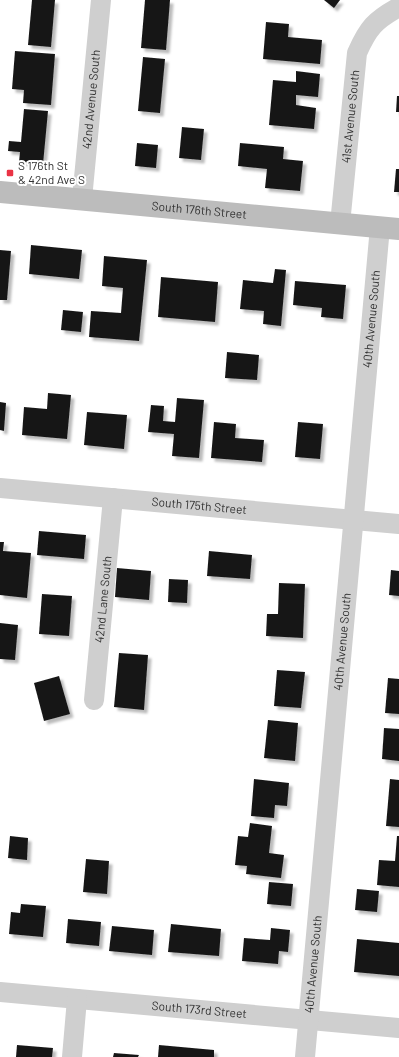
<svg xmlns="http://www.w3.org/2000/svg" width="399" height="1057" font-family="Barlow,sans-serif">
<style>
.building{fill:#191919;filter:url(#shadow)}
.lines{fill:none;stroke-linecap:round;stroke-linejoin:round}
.street{stroke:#cfcfcf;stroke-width:20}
.secondary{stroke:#bcbcbc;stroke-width:22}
.poi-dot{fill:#ea3345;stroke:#fff;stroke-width:1.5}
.labels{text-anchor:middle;stroke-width:4;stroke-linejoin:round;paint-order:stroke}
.street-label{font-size:12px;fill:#323232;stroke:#fff}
.poi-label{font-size:12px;fill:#323232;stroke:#fff;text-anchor:start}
</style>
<defs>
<filter id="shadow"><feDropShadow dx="3.5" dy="3.5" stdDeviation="1" flood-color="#0004"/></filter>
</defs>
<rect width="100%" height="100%" fill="#fff"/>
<g class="building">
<path d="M32 0H55L51 47 28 45Z"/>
<path d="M145 0H170L166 50 141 48Z"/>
<path d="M324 0H340L334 8Z"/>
<path d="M266 22 289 24 288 37 322 40 320 64 263 59Z"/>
<path d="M15 51 55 54 51 105 23 103 24 90 12 89Z"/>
<path d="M143 57 165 59 160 113 138 111Z"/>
<path d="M296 71 320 74 318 97 296 95V105L316 108 314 129 269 125 273 80 296 82Z"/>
<path d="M397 96H399V112H396Z"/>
<path d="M24 109 48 111 43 164 19 162 20 152 8 151 9 141 21 142Z"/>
<path d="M182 127 204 129 201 160 179 158Z"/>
<path d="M137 143 158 145 156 168 135 166Z"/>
<path d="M240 143 284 147 283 159 303 161 300 191 265 188 267 169 238 166Z"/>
<path d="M396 169H399V192H394Z"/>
<path d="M31 245 82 250 79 279 29 274Z"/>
<path d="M0 250 11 251 7 300H0Z"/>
<path d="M104 256 147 260 139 341 89 337 91 311 121 313 123 288 102 286Z"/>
<path d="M275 269 286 270 281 326 263 324 264 311 240 309 243 280 273 283Z"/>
<path d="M161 277 218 282 215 322 158 317Z"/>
<path d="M295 281 346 285 343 319 321 317 322 308 293 305Z"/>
<path d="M63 310 83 312 81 332 61 330Z"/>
<path d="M227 352 259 355 257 380 225 378Z"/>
<path d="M48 393 71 395 67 439 22 435 24 407 47 409Z"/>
<path d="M177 398 204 400 199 458 172 456 174 434 148 432 151 405 164 406 163 421 175 422Z"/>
<path d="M0 402 6 403 4 431 0 430Z"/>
<path d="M87 412 127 415 124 449 84 445Z"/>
<path d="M214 422 236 424 235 438 264 440 262 462 211 458Z"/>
<path d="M298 422 323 424 320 459 295 457Z"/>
<path d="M39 531 86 535 84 559 37 555Z"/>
<path d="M0 542H4L3 551 31 553 27 598 0 595Z"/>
<path d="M209 551 252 555 250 579 207 576Z"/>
<path d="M117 568 151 571 149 600 115 597Z"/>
<path d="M391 570 399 571V596L389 595Z"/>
<path d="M169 579 188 580 187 603 168 602Z"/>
<path d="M279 583 305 584 303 638 266 636 267 614H278Z"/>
<path d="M42 594 72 596 69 636 39 634Z"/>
<path d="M0 623 18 625 15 660 0 659Z"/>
<path d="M119 653 148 655 144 710 114 707Z"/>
<path d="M277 670 305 672 301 708 274 706Z"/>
<path d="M59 676 70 714 44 721 34 683Z"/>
<path d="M388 678 399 679V714L385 713Z"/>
<path d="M268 720 298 723 295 761 264 758Z"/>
<path d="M384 728 399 729V761L382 759Z"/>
<path d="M254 779 289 783 287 806 275 805 274 818 251 816Z"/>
<path d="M390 779 399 780V827L386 826Z"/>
<path d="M250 823 272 826 269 853 284 855 281 878 246 874 247 866 235 865 238 836 248 837Z"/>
<path d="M10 836 28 838 27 860 8 858Z"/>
<path d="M397 836H399V887L377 885 379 860 395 861Z"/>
<path d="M86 859 109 861 107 894 83 892Z"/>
<path d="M269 882 293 884 291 906 267 904Z"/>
<path d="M357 889 379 891 377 912 355 910Z"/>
<path d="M21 904 46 906 43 937 9 934 11 912 20 913Z"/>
<path d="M68 919 101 922 99 946 66 943Z"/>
<path d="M171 924 221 929 219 956 168 952Z"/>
<path d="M112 926 154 930 152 955 109 951Z"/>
<path d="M271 928 290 930 288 952 279 951 278 964 242 961 244 938 270 940Z"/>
<path d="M357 939 399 943V976L354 972Z"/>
<path d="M17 1045 53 1048 52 1057H16Z"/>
<path d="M159 1045 214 1050V1057H158Z"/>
<path d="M114 1053 139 1055 138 1057H113Z"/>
</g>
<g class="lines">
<g class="street">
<path id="s1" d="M82 199 101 0"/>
<path id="s2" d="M340 224 357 53C368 28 375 20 399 7"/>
<path id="s3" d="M0 488 399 524"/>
<path id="s4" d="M94 700 113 498"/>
<path id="s5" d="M0 992 399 1028"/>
<path d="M72 1057 77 999"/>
<path id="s6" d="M305 1057 380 227"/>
</g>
<path class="secondary" id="s7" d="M0 192 399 229"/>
</g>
<rect class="poi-dot" x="6" y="169" width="8" height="8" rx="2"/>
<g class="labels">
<g class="street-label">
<text dy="4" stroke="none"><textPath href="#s1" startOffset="100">42nd Avenue South</textPath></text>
<text dy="4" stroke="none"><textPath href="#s2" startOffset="108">41st Avenue South</textPath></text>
<text dy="4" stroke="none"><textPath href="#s7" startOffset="200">South 176th Street</textPath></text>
<text dy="4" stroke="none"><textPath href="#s6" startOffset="741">40th Avenue South</textPath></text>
<text dy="4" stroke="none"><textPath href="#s3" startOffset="200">South 175th Street</textPath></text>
<text dy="4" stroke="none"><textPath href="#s4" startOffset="101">42nd Lane South</textPath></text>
<text dy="4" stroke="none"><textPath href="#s6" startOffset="417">40th Avenue South</textPath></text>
<text dy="4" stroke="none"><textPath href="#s6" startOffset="93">40th Avenue South</textPath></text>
<text dy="4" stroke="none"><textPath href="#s5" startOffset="200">South 173rd Street</textPath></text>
</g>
<g class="poi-label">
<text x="18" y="170">S 176th St<tspan x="18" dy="14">&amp; 42nd Ave S</tspan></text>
</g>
</g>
</svg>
